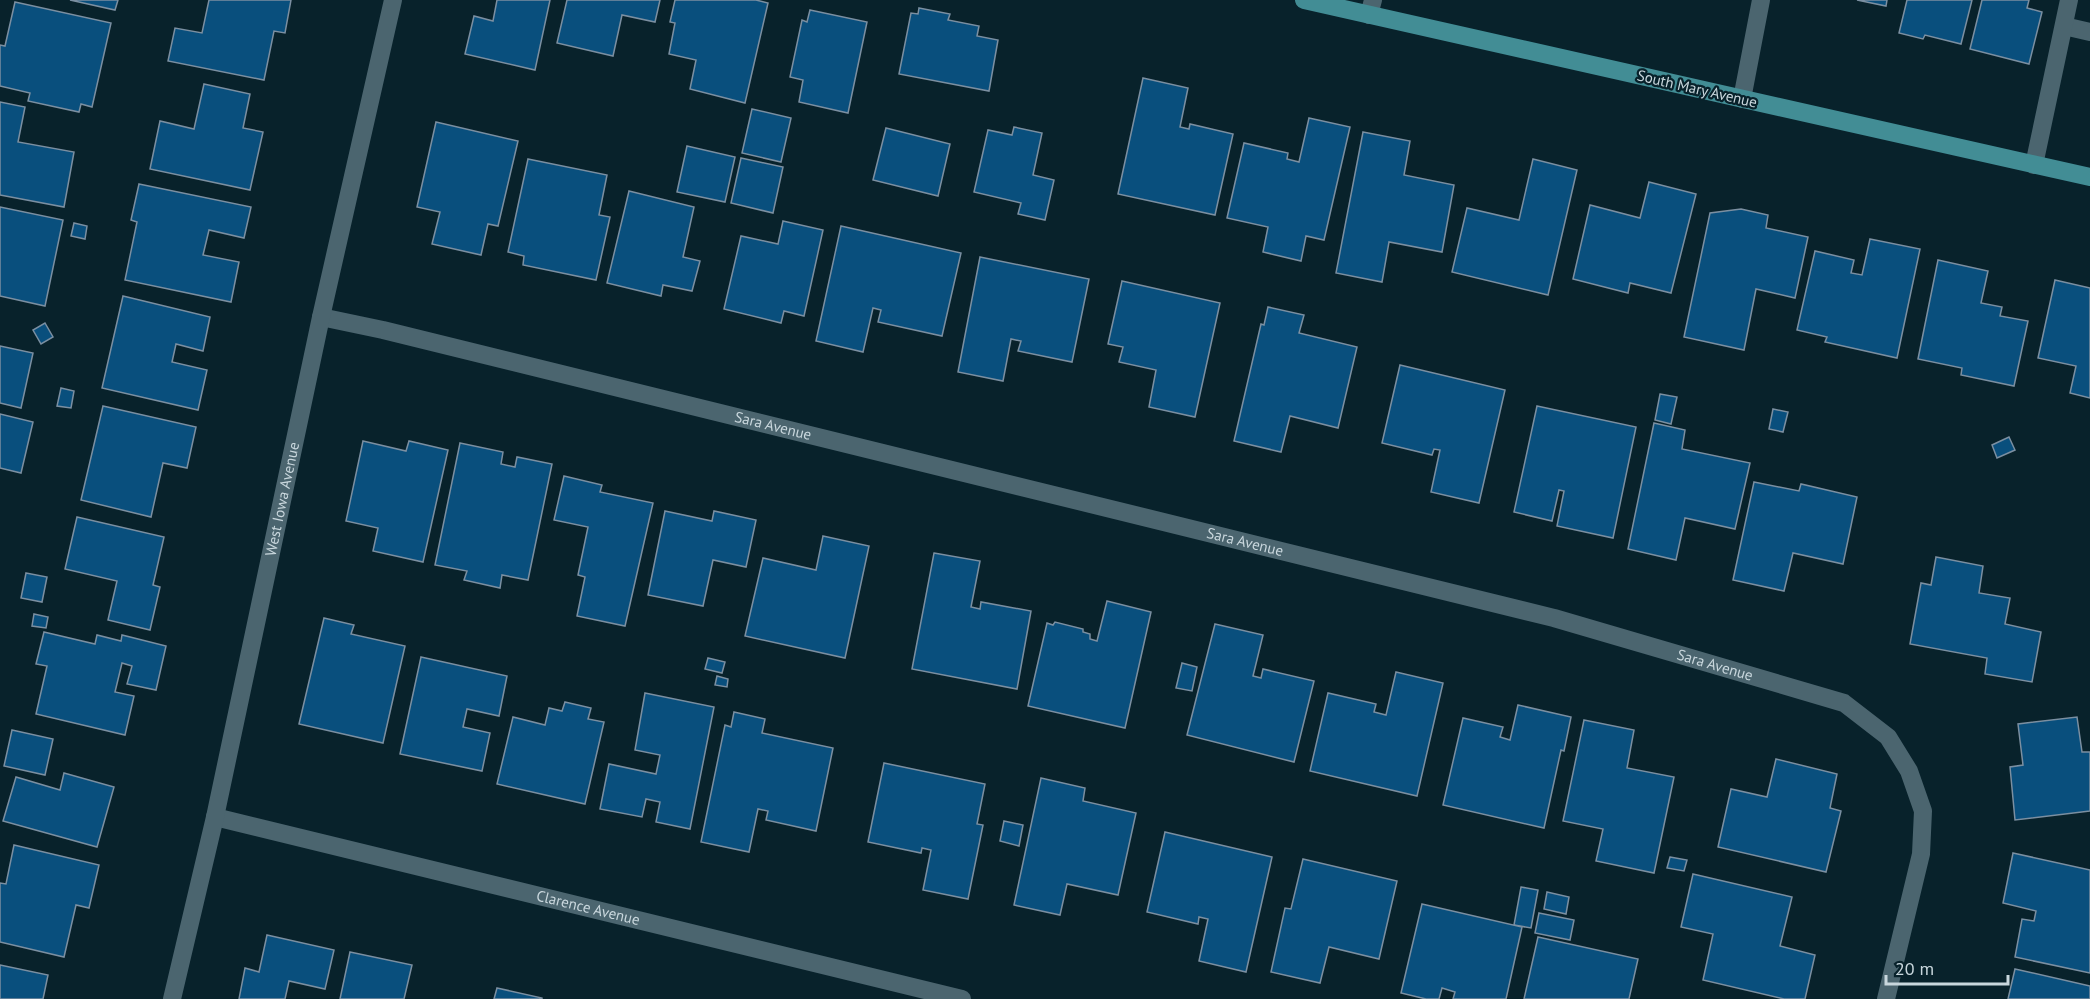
<svg xmlns="http://www.w3.org/2000/svg" width="2090" height="999" font-family="'PT Sans',sans-serif">
<style>
.building{fill:#094f7d;stroke:#7b8fa1;stroke-width:1.5}
.lines{fill:none;stroke-linecap:round;stroke-linejoin:round}
.minor{stroke:#4b656f;stroke-width:18}
.major{stroke:#428d95;stroke-width:18}
.labels{text-anchor:middle;stroke-width:4.5;stroke-linejoin:round;paint-order:stroke}
.street-label{font-size:15px;fill:#c9d7dd;stroke:#08222b}
</style>
<rect width="100%" height="100%" fill="#08222b"/>
<g class="building">
<path d="M70 0H118L115 10Z"/>
<path d="M209 0H291L285 33 274 31 264 80 168 61 175 28 202 33Z"/>
<path d="M497 0H550L535 70 465 54 474 16 493 21Z"/>
<path d="M567 0H660L655 22 622 15 613 56 557 43Z"/>
<path d="M675 0H756L768 3 745 103 690 89 696 60 669 54 675 23 670 22Z"/>
<path d="M1857 0H1887L1886 6Z"/>
<path d="M1907 0H1972L1961 44 1925 35 1923 39 1899 33Z"/>
<path d="M1982 0H2029L2027 8 2042 12 2029 64 1970 49Z"/>
<path d="M15 2 111 23 92 107 81 104 79 112 28 101 30 93 0 86V45L5 46Z"/>
<path d="M919 8 950 14 948 20 979 26 977 36 998 40 989 91 899 74 911 13 918 14Z"/>
<path d="M810 10 867 22 848 113 799 102 803 80 790 77 802 20 807 22Z"/>
<path d="M1143 78 1188 88 1180 127 1189 129 1190 124 1233 134 1215 215 1118 194Z"/>
<path d="M204 84 250 94 243 128 263 132 250 190 150 169 160 121 194 129Z"/>
<path d="M0 102 25 107 18 142 74 152 64 207 0 195Z"/>
<path d="M752 109 791 118 781 162 742 153Z"/>
<path d="M1309 118 1350 127 1324 240 1306 236 1301 261 1263 252 1268 227 1227 218 1244 143 1288 153 1287 159 1299 162Z"/>
<path d="M436 122 518 141 498 226 488 224 481 255 432 244 440 212 417 207Z"/>
<path d="M1014 127 1042 133 1033 175 1054 180 1045 220 1018 214 1021 203 974 192 988 130 1012 135Z"/>
<path d="M886 128 950 144 938 196 873 180Z"/>
<path d="M1363 132 1410 141 1404 175 1454 185 1442 252 1389 242 1382 282 1336 273Z"/>
<path d="M687 146 735 157 725 202 677 192Z"/>
<path d="M741 158 783 167 773 213 731 203Z"/>
<path d="M528 159 607 175 599 215 610 217 596 280 523 265 524 256 508 252Z"/>
<path d="M1533 159 1577 170 1548 295 1452 272 1467 208 1519 220Z"/>
<path d="M1649 182 1696 194 1671 293 1630 283 1628 293 1573 279 1590 205 1640 218Z"/>
<path d="M139 184 251 207 244 238 209 230 203 255 239 262 231 302 125 280 137 222 131 220Z"/>
<path d="M629 191 694 207 683 257 700 261 692 291 663 285 661 296 607 283Z"/>
<path d="M0 207 63 220 45 306 0 296Z"/>
<path d="M1741 209 1768 215 1766 228 1808 237 1795 298 1756 289 1744 350 1684 337 1710 213Z"/>
<path d="M783 221 823 230 804 316 784 311 781 323 724 309 741 236 778 244Z"/>
<path d="M74 223 87 226 85 239 71 236Z"/>
<path d="M841 226 961 253 942 336 878 322 881 310 873 308 863 352 816 341Z"/>
<path d="M1870 239 1920 249 1897 358 1825 342 1827 337 1797 330 1815 251 1854 260 1851 273 1862 275Z"/>
<path d="M980 257 1089 279 1072 362 1018 351 1021 341 1011 339 1003 381 958 372Z"/>
<path d="M1938 260 1988 271 1981 303 2002 307 2000 316 2028 321 2014 386 1961 375 1962 368 1918 359Z"/>
<path d="M2055 280 2090 288V398L2070 393 2076 366 2038 358Z"/>
<path d="M1122 281 1220 303 1195 417 1149 407 1156 370 1119 362 1123 347 1108 344Z"/>
<path d="M123 296 210 317 203 351 176 344 172 362 207 370 198 410 102 388Z"/>
<path d="M1268 307 1304 315 1299 333 1357 347 1338 428 1290 416 1281 452 1234 441 1261 324 1264 325Z"/>
<path d="M45 323 53 337 41 344 33 330Z"/>
<path d="M0 346 33 353 21 408 0 403Z"/>
<path d="M1400 365 1505 390 1479 503 1431 492 1440 450 1434 449 1432 455 1382 443Z"/>
<path d="M61 388 74 391 71 408 57 406Z"/>
<path d="M1660 394 1677 397 1671 424 1655 420Z"/>
<path d="M103 406 196 427 187 468 163 463 151 517 81 500Z"/>
<path d="M1537 406 1636 427 1613 538 1557 526 1564 491 1559 490 1552 521 1514 512Z"/>
<path d="M1773 409 1788 412 1783 432 1769 429Z"/>
<path d="M0 414 33 422 21 473 0 468Z"/>
<path d="M1654 423 1685 430 1682 449 1750 463 1735 529 1685 518 1676 560 1628 549Z"/>
<path d="M2009 437 2015 450 1997 458 1992 445Z"/>
<path d="M363 441 406 451 409 441 448 450 423 562 373 551 378 528 346 521Z"/>
<path d="M460 443 503 452 501 464 515 467 517 457 552 464 528 580 502 575 500 588 464 580 467 571 435 565Z"/>
<path d="M564 476 602 485 600 492 653 503 625 626 577 616 585 577 578 575 588 527 554 520Z"/>
<path d="M1754 482 1799 491 1801 484 1857 497 1843 564 1793 553 1784 591 1733 580Z"/>
<path d="M665 511 712 521 714 511 756 520 746 567 713 560 703 606 648 595Z"/>
<path d="M77 517 164 537 153 585 160 587 150 630 108 620 117 581 65 569Z"/>
<path d="M823 536 869 546 845 658 745 636 763 558 816 570Z"/>
<path d="M934 553 980 561 971 607 980 609 981 602 1031 611 1017 689 912 669Z"/>
<path d="M1936 557 1983 566 1979 593 2010 598 2005 624 2041 632 2032 682 1985 674 1987 658 1910 644 1921 583 1931 585Z"/>
<path d="M26 573 47 577 42 602 21 598Z"/>
<path d="M1107 601 1151 612 1125 728 1028 706 1047 623 1053 625 1055 622 1083 629V632L1090 634V639L1097 641Z"/>
<path d="M34 614 48 617 46 628 32 626Z"/>
<path d="M324 618 354 625 351 634 405 646 383 743 299 724Z"/>
<path d="M1215 624 1263 635 1253 676 1261 678 1263 669 1314 681 1294 762 1187 735Z"/>
<path d="M44 632 95 644 97 635 121 641 122 635 166 646 156 690 127 684 132 666 122 663 115 692 134 696 125 735 36 714 47 666 36 664Z"/>
<path d="M421 657 507 676 499 716 467 709 463 727 490 733 482 771 400 754Z"/>
<path d="M708 658 725 662 722 673 705 669Z"/>
<path d="M1182 663 1197 667 1192 691 1176 688Z"/>
<path d="M1396 672 1443 683 1417 796 1310 771 1328 693 1376 704 1374 712 1386 715Z"/>
<path d="M717 676 728 679 727 687 715 685Z"/>
<path d="M645 693 714 707 690 829 656 822 660 802 646 799 642 817 600 809 609 764 656 774 660 755 635 750Z"/>
<path d="M565 702 591 708 588 719 604 722 585 804 497 784 513 717 545 725 549 708 562 711Z"/>
<path d="M1518 705 1571 717 1564 751 1561 750 1544 828 1443 805 1463 718 1503 727 1500 737 1510 740Z"/>
<path d="M734 712 765 719 762 733 833 748 816 831 766 820 768 811 758 809 749 852 701 842 725 725 731 727Z"/>
<path d="M2077 717 2082 752H2090V811L2015 820 2010 767 2023 765 2018 724Z"/>
<path d="M1584 720 1634 730 1627 768 1674 777 1654 873 1596 861 1603 829 1563 821Z"/>
<path d="M12 730 53 739 45 775 4 766Z"/>
<path d="M1776 759 1837 774 1830 808 1841 811 1826 872 1718 847 1731 789 1767 797Z"/>
<path d="M884 763 985 784 977 824 983 825 968 899 923 890 931 850 922 848 921 853 868 842Z"/>
<path d="M64 773 114 787 97 847 3 821 16 777 60 790Z"/>
<path d="M1041 778 1085 788 1083 801 1136 813 1118 895 1067 884 1060 915 1014 905Z"/>
<path d="M1004 821 1023 825 1019 846 1000 841Z"/>
<path d="M1165 832 1272 857 1246 972 1199 961 1208 919 1199 917 1198 924 1147 912Z"/>
<path d="M14 845 99 865 89 908 76 905 64 957 0 942V883L6 884Z"/>
<path d="M2013 853 2090 870V973L2015 957 2022 919 2034 921 2036 911 2003 903Z"/>
<path d="M1670 857 1687 860 1684 871 1667 868Z"/>
<path d="M1303 859 1397 881 1379 959 1329 947 1320 983 1271 972 1285 908 1291 909Z"/>
<path d="M1693 874 1792 897 1780 946 1815 955 1805 999H1784L1703 980 1713 934 1681 927Z"/>
<path d="M1521 887 1538 890 1531 928 1514 925Z"/>
<path d="M1547 892 1569 897 1566 914 1544 909Z"/>
<path d="M1422 904 1522 927 1506 999H1453L1455 992 1442 988 1439 999H1426L1401 993Z"/>
<path d="M1539 913 1574 920 1570 940 1535 933Z"/>
<path d="M267 935 334 950 325 989 289 981 285 999H239L245 968 259 972Z"/>
<path d="M1538 937 1638 959 1629 999H1524Z"/>
<path d="M350 952 412 965 404 999H340Z"/>
<path d="M0 965 48 975 43 999H0Z"/>
<path d="M2015 969 2090 986V999H2008Z"/>
<path d="M497 988 542 998V999H494Z"/>
</g>
<g class="lines">
<g class="minor">
<path d="M1369 15 1373 0"/>
<path d="M2064 26 2090 32"/>
<path d="M1742 99 1761 0"/>
<path d="M2034 165 2069 0"/>
<path id="s1" d="M321 317 383 330 1554 618 1844 703 1888 737 1909 771 1923 811 1921 854 1886 999"/>
<path id="s2" d="M215 817 962 999"/>
<path id="s3" d="M172 999 215 817 321 317 393 0"/>
</g>
<path class="major" d="M1304 0 2090 177"/>
</g>
<g class="labels">
<g class="street-label">
<text transform="translate(1697 89) rotate(13)" y="5">South Mary Avenue</text>
<text dy="5" stroke="none"><textPath href="#s1" startOffset="465">Sara Avenue</textPath></text>
<text dy="5" stroke="none"><textPath href="#s3" startOffset="512">West Iowa Avenue</textPath></text>
<text dy="5" stroke="none"><textPath href="#s1" startOffset="951">Sara Avenue</textPath></text>
<text dy="5" stroke="none"><textPath href="#s1" startOffset="1437">Sara Avenue</textPath></text>
<text dy="5" stroke="none"><textPath href="#s2" startOffset="384">Clarence Avenue</textPath></text>
</g>
</g>
<path d="M1886 975v9h122v-9" fill="none" stroke="#c9d7dd" stroke-width="3"/>
<text x="1895" y="975" font-size="18" fill="#c9d7dd" stroke="#08222b" stroke-width="4.5" paint-order="stroke">20 m</text>
</svg>
